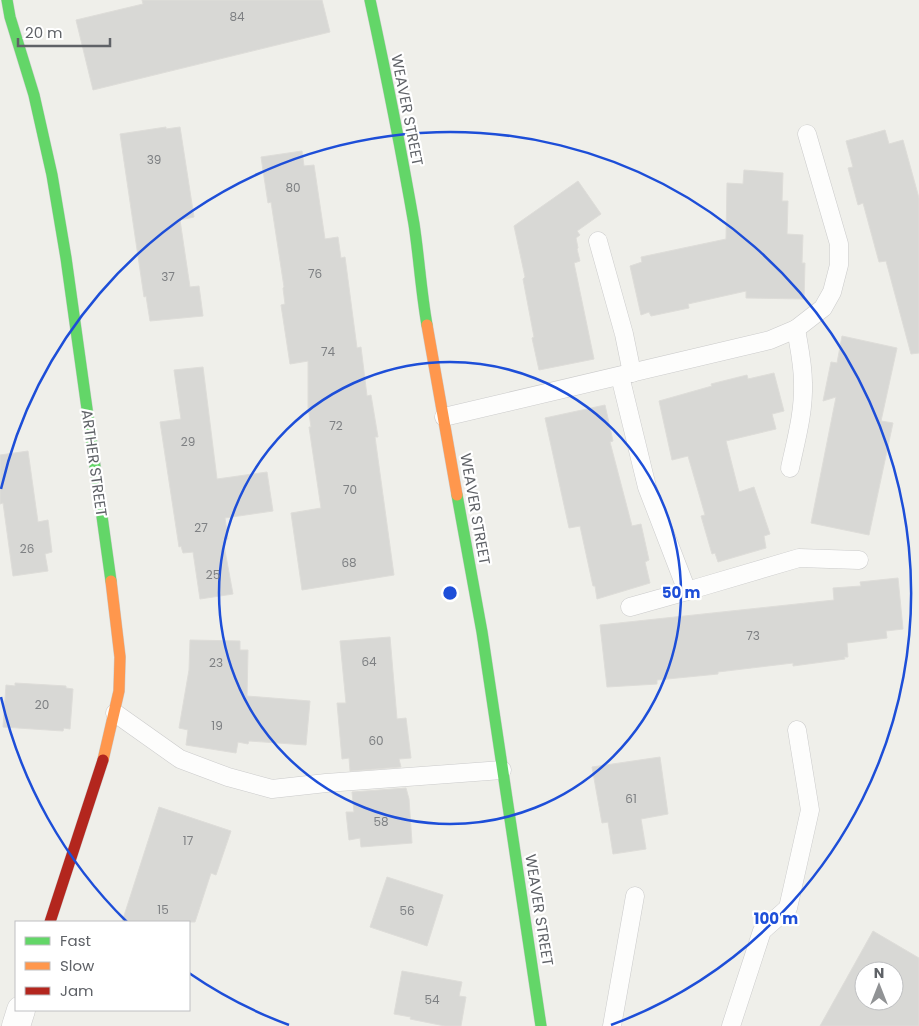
<svg xmlns="http://www.w3.org/2000/svg" width="919" height="1026" font-family="Poppins,sans-serif">
<style>
.building{fill:#d8d8d5;stroke:#deddd9;fill-rule:evenodd}
.lines{fill:none;stroke-linecap:round;stroke-linejoin:round}
.lane-casing{stroke:#cbcbcb;stroke-width:19}
.street-casing{stroke:#cbcbcb;stroke-width:29}
.fast-casing{stroke:#ccc;stroke-width:12}
.slow-casing{stroke:#ccc;stroke-width:12}
.jam-casing{stroke:#ccc;stroke-width:12}
.lane{stroke:#fdfdfc;stroke-width:18}
.street{stroke:#fdfdfc;stroke-width:28}
.fast{stroke:#63d668;stroke-width:11}
.slow{stroke:#ff974d;stroke-width:11}
.jam{stroke:#b3261e;stroke-width:11}
.ring{fill:none;stroke:#1d4ed8;stroke-width:2.5}
.labels{text-anchor:middle;stroke-width:4.5;stroke-linejoin:round;paint-order:stroke}
.number-label{font-size:12px;fill:#7e8083}
.street-label{font-size:15px;fill:#5f6267;stroke:#fff}
.centre{fill:#1d4ed8;stroke:#fff;stroke-width:2.5}
.ring-label{font-size:15px;text-anchor:middle;font-weight:bold;fill:#1d4ed8;stroke:#fff;stroke-width:4.5;stroke-linejoin:round;paint-order:stroke}
</style>
<rect width="100%" height="100%" fill="#efefea"/>
<g class="building">
<path d="M142 0H322L330 32 93 90 76 20 143 4Z"/>
<path d="M166 127V129L180 127 194 217 180 220 190 287 199 286 203 316 150 321 146 296 144 297 120 134Z"/>
<path d="M885 130 889 144 903 140 919 198V353L911 354 886 261 879 262 863 203 858 205 848 168 853 167 846 141Z"/>
<path d="M302 151 304 166 314 165 325 239 338 237 341 258 345 257 357 348 361 347 367 396 371 395 378 437H375L394 575 302 590 291 513 321 508 309 427H311L308 407V361L290 364 281 305 285 304 283 288 284 287 271 202 268 203 261 157Z"/>
<path d="M744 170 783 173 782 201H788L787 234 803 235 802 263H805L804 299 746 298V291L688 304 689 308 651 316 649 312 641 315 630 266 642 262 641 257 726 239 727 183 743 184Z"/>
<path d="M578 181 601 214 577 231 580 235 576 238 578 248 577 249 580 261 574 263 594 359 539 370 532 338 534 337 523 279 525 277 514 226Z"/>
<path d="M842 336 897 348 881 421 893 423 869 535 811 523 836 397 823 401 831 362 837 363Z"/>
<path d="M203 367 217 479 267 472 273 511 225 518 228 539 223 540 233 594 200 599 193 552 183 553 181 546 179 547 160 422 181 419 174 370Z"/>
<path d="M774 373 784 411 772 414 776 429 726 441 739 492 754 487 770 534 764 536 766 548 718 562 715 553 712 554 701 516 705 515 688 456 672 460 659 401 712 386 711 384 747 375 748 379Z"/>
<path d="M605 405 613 441 610 442 632 526 641 524 649 560 645 562 650 583 597 599 595 586H593L580 526 569 528 545 418Z"/>
<path d="M28 451 38 522 48 520 52 552 45 554 48 571 13 576 3 503 0 504V455Z"/>
<path d="M898 578 903 629 886 631 887 638 847 643 848 657H844L845 659 793 666V663L718 672V674L657 680V684L607 687 600 625 834 600 833 588 861 586 860 582Z"/>
<path d="M390 637 397 719 406 718 411 758 399 759 401 767 350 771 349 758 342 759 337 703H346L340 641Z"/>
<path d="M190 640 240 641V650H248L247 696 310 701 306 745 249 741 248 744 238 742 236 753 186 745 188 730 179 728 189 670Z"/>
<path d="M15 683 66 686V688L73 689 70 729 64 728 63 731 3 727 6 685 15 686Z"/>
<path d="M660 757 668 814 641 819 646 849 613 854 608 822 602 823 592 767Z"/>
<path d="M406 788 409 799 412 843 361 847 360 838 349 840 346 812H354L352 792Z"/>
<path d="M159 807 231 831 216 875 211 873 195 922H122Z"/>
<path d="M387 877 443 895 427 946 370 927Z"/>
<path d="M873 931 919 958V1026H820ZM864 971H894V1001H864Z"/>
<path d="M402 971 462 982 459 996 466 997 461 1026H445L410 1019 411 1017 394 1014Z"/>
</g>
<g class="lines">
<defs>
<g id="lane">
<path d="M598 241 624 334 632 373"/>
<path d="M620 376 647 487 687 591 799 558 859 560"/>
<path d="M444 417 770 340 796 329 823 308 832 292 839 265V244L807 134"/>
<path d="M790 468C796 440 804 412 803 383 803 364 799 347 796 329"/>
<path d="M630 607 687 591"/>
<path d="M115 713 180 759 228 777 272 789 326 783 502 770"/>
<path d="M612 1026 635 896"/>
<path d="M731 1026 762 931 788 908 810 810 797 730"/>
</g>
<path id="street" d="M16 1026 21 1010"/>
<g id="fast">
<path d="M7 0 10 17 34 95 52 175 66 258 111 581"/>
<path d="M370 0C386 74 401 149 414 224 419 257 421 291 427 325"/>
<path d="M457 495 482 632 541 1026"/>
</g>
<g id="slow">
<path d="M427 325 457 495"/>
<path d="M103 760 119 691 120 657 111 581"/>
</g>
<path id="jam" d="M50 922 103 760"/>
</defs>
<use href="#lane" class="lane-casing"/>
<use href="#street" class="street-casing"/>
<use href="#fast" class="fast-casing"/>
<use href="#slow" class="slow-casing"/>
<use href="#jam" class="jam-casing"/>
<use href="#lane" class="lane"/>
<use href="#street" class="street"/>
<use href="#fast" class="fast"/>
<use href="#slow" class="slow"/>
<use href="#jam" class="jam"/>
</g>
<g class="ring">
<circle cx="450" cy="593" r="231"/>
<path d="M289 1025A461 461 0 0 1 189 973M127 922A461 461 0 0 1 1 697M1 489A461 461 0 1 1 611 1025"/>
</g>
<g class="labels">
<g class="number-label">
<text x="237" y="21">84</text>
<text x="154" y="164">39</text>
<text x="293" y="192">80</text>
<text x="315" y="278">76</text>
<text x="168" y="281">37</text>
<text x="328" y="356">74</text>
<text x="336" y="430">72</text>
<text x="188" y="446">29</text>
<text x="350" y="494">70</text>
<text x="201" y="532">27</text>
<text x="27" y="553">26</text>
<text x="349" y="567">68</text>
<text x="213" y="579">25</text>
<text x="753" y="640">73</text>
<text x="369" y="666">64</text>
<text x="216" y="667">23</text>
<text x="42" y="709">20</text>
<text x="217" y="730">19</text>
<text x="376" y="745">60</text>
<text x="631" y="803">61</text>
<text x="381" y="826">58</text>
<text x="188" y="845">17</text>
<text x="163" y="914">15</text>
<text x="407" y="915">56</text>
<text x="432" y="1004">54</text>
</g>
<g class="street-label">
<text transform="translate(407 110) rotate(79)" y="5">WEAVER STREET</text>
<text transform="translate(94 463) rotate(82)" y="5">ARTHER STREET</text>
<text transform="translate(475 509) rotate(80)" y="5">WEAVER STREET</text>
<text transform="translate(539 910) rotate(81)" y="5">WEAVER STREET</text>
</g>
</g>
<circle cx="450" cy="593" r="8" class="centre"/>
<g class="ring-label">
<text x="681" y="598">50 m</text>
<text x="776" y="924">100 m</text>
</g>
<rect x="15" y="921" width="175" height="90" fill="#ffffff" stroke="#bfc0c2"/>
<rect x="25" y="937" width="25" height="8" fill="#63d668" stroke="#bfc0c2"/>
<text x="60" y="946" font-size="15" fill="#5f6267">Fast</text>
<rect x="25" y="962" width="25" height="8" fill="#ff974d" stroke="#bfc0c2"/>
<text x="60" y="971" font-size="15" fill="#5f6267">Slow</text>
<rect x="25" y="987" width="25" height="8" fill="#b3261e" stroke="#bfc0c2"/>
<text x="60" y="996" font-size="15" fill="#5f6267">Jam</text>
<g transform="translate(879 986)"><circle r="24" fill="#ffffff" stroke="#bfc0c2"/>
<path d="M0-4L9 19L0 12L-9 19Z" fill="#919395"/>
<text y="-8" font-size="14" font-weight="bold" text-anchor="middle" fill="#5f6267">N</text>
</g>
<path d="M18 38v8h92v-8" fill="none" stroke="#5f6267" stroke-width="2.5"/>
<text x="25" y="38" font-size="15" fill="#5f6267" stroke="#ffffff" stroke-width="4" paint-order="stroke">20 m</text>
</svg>
